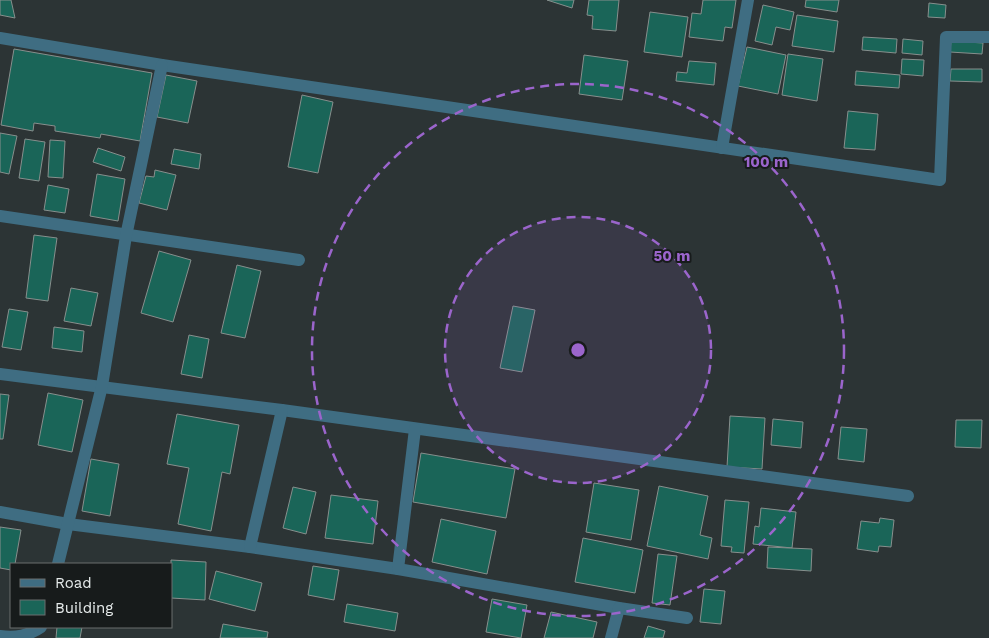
<svg xmlns="http://www.w3.org/2000/svg" width="989" height="638" font-family="'Work Sans',sans-serif">
<style>
.building{fill:#1a6558;stroke:#878f8d}
.lines{fill:none;stroke-linecap:round;stroke-linejoin:round}
.street{stroke:#3f6d82;stroke-width:12}
.ring{fill:none;stroke:#9b65cc;stroke-width:2.5;stroke-dasharray:9 6}
.centre{fill:#9b65cc;stroke:#171b1b;stroke-width:2.5}
.ring-label{font-size:15px;text-anchor:middle;font-weight:bold;fill:#9b65cc;stroke:#171b1b;stroke-width:4;stroke-linejoin:round;paint-order:stroke}
</style>
<rect width="100%" height="100%" fill="#2c3435"/>
<g class="building">
<path d="M0 0H11L15 18 0 15Z"/>
<path d="M547 0H574L572 8Z"/>
<path d="M589 0H619L616 31 592 29 593 16 587 15Z"/>
<path d="M703 0H736L732 28 725 27 723 41 689 37 692 13 701 14Z"/>
<path d="M806 0H839L837 12 805 7Z"/>
<path d="M929 3 946 5 945 18 928 17Z"/>
<path d="M763 5 794 12 790 30 776 27 772 45 755 41Z"/>
<path d="M650 12 688 17 682 57 644 52Z"/>
<path d="M797 15 838 21 834 52 792 46Z"/>
<path d="M863 37 897 39 896 53 862 50Z"/>
<path d="M903 39 923 41 922 55 902 53Z"/>
<path d="M951 41 983 43 982 54 950 52Z"/>
<path d="M747 47 786 55 778 94 738 86Z"/>
<path d="M14 49 152 73 140 141 101 134 100 138 55 131V126L34 123 33 131 1 125Z"/>
<path d="M788 54 823 59 817 101 782 95Z"/>
<path d="M584 55 628 61 622 100 579 94Z"/>
<path d="M902 59 924 60 923 76 901 74Z"/>
<path d="M689 61 716 63 714 85 676 81 677 72 687 73Z"/>
<path d="M951 69H982V82L950 81Z"/>
<path d="M856 71 900 75 899 88 855 85Z"/>
<path d="M166 75 197 81 188 123 157 117Z"/>
<path d="M302 95 333 102 318 173 288 167Z"/>
<path d="M848 111 878 114 875 150 844 148Z"/>
<path d="M0 133 17 136 9 174 0 172Z"/>
<path d="M25 139 45 142 39 181 19 178Z"/>
<path d="M50 140 65 141 63 178 48 177Z"/>
<path d="M98 148 125 157 121 171 93 162Z"/>
<path d="M174 149 201 154 199 169 171 164Z"/>
<path d="M155 170 176 175 167 210 139 203 146 176 154 177Z"/>
<path d="M97 174 125 179 118 221 90 216Z"/>
<path d="M48 185 69 189 65 213 44 210Z"/>
<path d="M34 235 57 238 48 301 26 298Z"/>
<path d="M159 251 191 260 173 322 141 313Z"/>
<path d="M237 265 261 271 245 338 221 333Z"/>
<path d="M71 288 98 293 91 326 64 321Z"/>
<path d="M513 306 535 310 522 372 500 368Z"/>
<path d="M9 309 28 312 21 350 2 347Z"/>
<path d="M54 327 84 331 82 352 52 348Z"/>
<path d="M189 335 209 339 202 378 181 374Z"/>
<path d="M48 393 83 400 72 452 38 445Z"/>
<path d="M0 394 9 395 3 439H0Z"/>
<path d="M177 414 239 425 230 474 222 472 211 531 178 524 189 468 167 464Z"/>
<path d="M730 416 765 418 762 469 727 467Z"/>
<path d="M773 419 803 422 801 448 771 445Z"/>
<path d="M956 420H982L981 448 955 447Z"/>
<path d="M841 427 867 429 864 462 838 459Z"/>
<path d="M421 453 515 469 506 518 413 502Z"/>
<path d="M91 459 119 464 110 516 82 511Z"/>
<path d="M594 483 639 490 631 540 586 532Z"/>
<path d="M659 486 708 496 700 535 712 538 708 559 647 546Z"/>
<path d="M293 487 316 492 306 534 283 528Z"/>
<path d="M331 495 378 501 373 544 325 538Z"/>
<path d="M725 500 749 502 744 553 731 552 732 547 721 546Z"/>
<path d="M761 508 796 512 792 548 753 544 755 526 759 527Z"/>
<path d="M880 518 894 520 891 547 879 546 878 552 857 549 861 521 879 523Z"/>
<path d="M441 519 496 531 487 574 432 562Z"/>
<path d="M0 527 21 530 15 564H11V570L0 568Z"/>
<path d="M583 538 643 550 635 593 575 582Z"/>
<path d="M768 547 812 549 811 571 767 568Z"/>
<path d="M658 554 677 556 670 605 652 603Z"/>
<path d="M171 560 206 562 205 600 171 598Z"/>
<path d="M313 566 339 570 334 600 308 595Z"/>
<path d="M216 571 262 583 255 611 209 599Z"/>
<path d="M704 589 725 591 721 624 700 622Z"/>
<path d="M492 599 527 605 521 638 486 632Z"/>
<path d="M347 604 398 613 395 631 344 622Z"/>
<path d="M551 612 597 622 593 638H544Z"/>
<path d="M223 624 268 632 267 638H220Z"/>
<path d="M648 626 665 631 663 638H644Z"/>
<path d="M57 627H82L80 638H56Z"/>
</g>
<g class="lines">
<g class="street">
<path d="M0 38 162 65 940 180 946 37H989"/>
<path d="M722 148 748 0"/>
<path d="M0 216 299 260"/>
<path d="M0 374 282 410 908 496"/>
<path d="M0 512 68 524 250 547 398 569 619 608 687 618"/>
<path d="M250 547 282 410"/>
<path d="M58 564 102 386 126 236 162 65"/>
<path d="M398 569 415 429"/>
<path d="M0 636C16 638 28 636 41 627"/>
<path d="M611 638 619 608"/>
</g>
</g>
<circle cx="578" cy="350" r="133" fill="#9b65cc" fill-opacity=".12"/>
<g class="ring">
<circle cx="578" cy="350" r="133"/>
<circle cx="578" cy="350" r="266"/>
</g>
<circle cx="578" cy="350" r="8" class="centre"/>
<g class="ring-label">
<text x="766" y="167">100 m</text>
<text x="672" y="261">50 m</text>
</g>
<rect x="10" y="563" width="162" height="65" fill="#171b1b" stroke="#6a6e6e"/>
<rect x="20" y="579" width="25" height="8" fill="#3f6d82" stroke="#6a6e6e"/>
<text x="55" y="588" font-size="15" fill="#e6ebeb">Road</text>
<rect x="20" y="600" width="25" height="15" fill="#1a6558" stroke="#6a6e6e"/>
<text x="55" y="613" font-size="15" fill="#e6ebeb">Building</text>
</svg>
